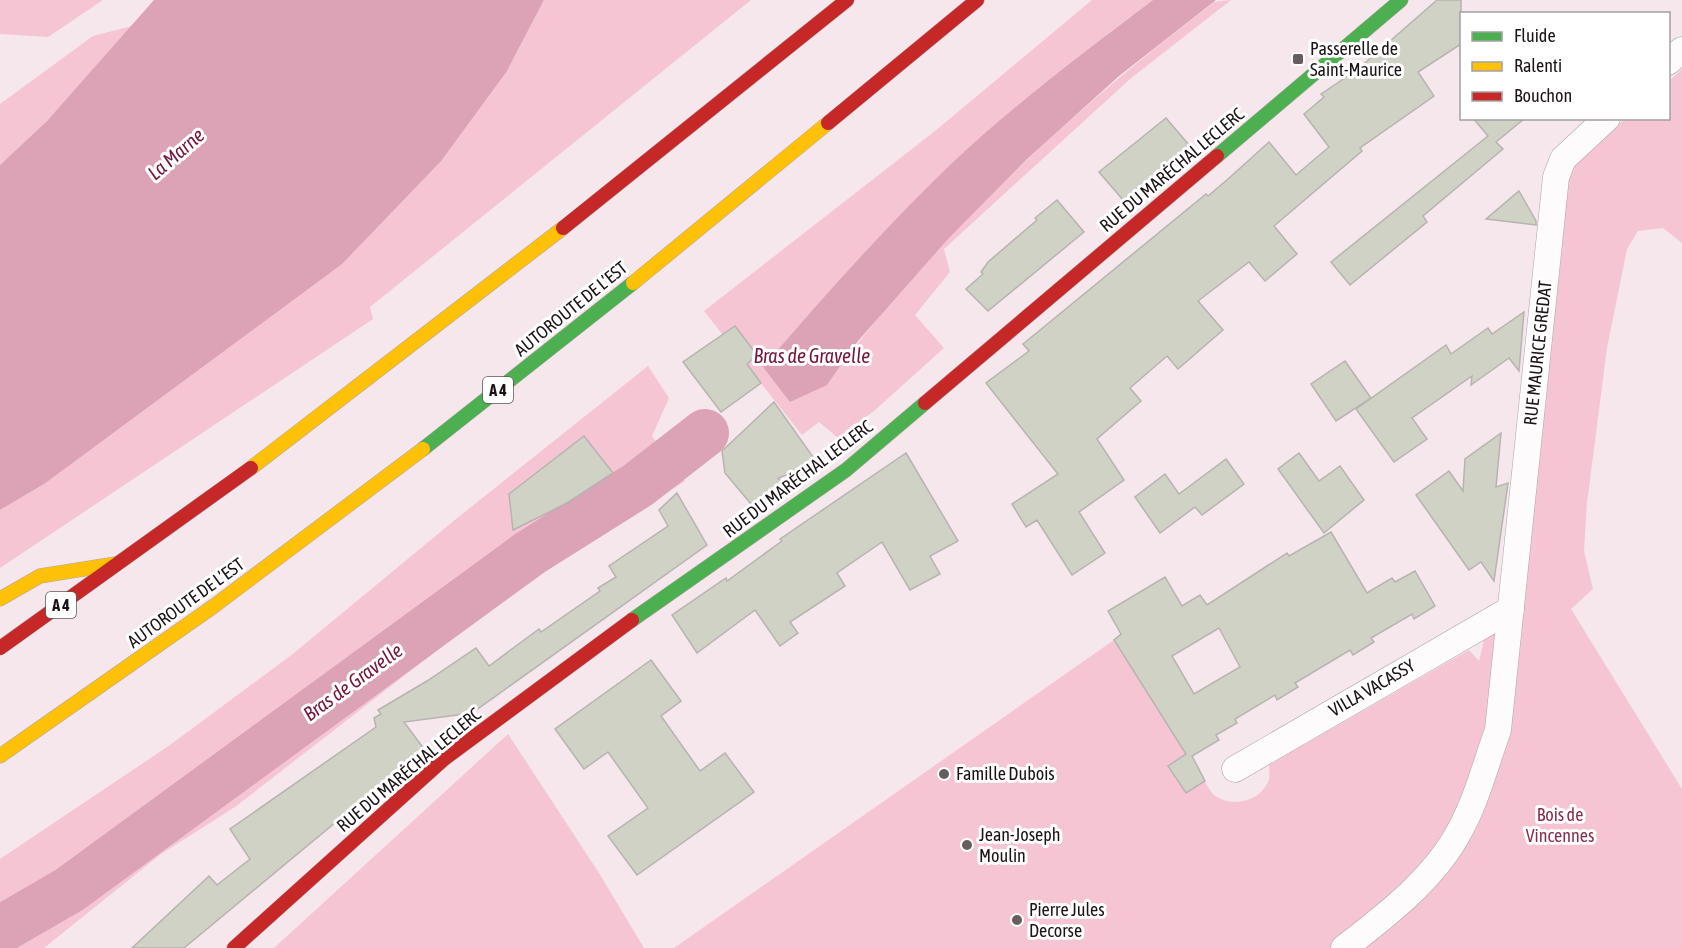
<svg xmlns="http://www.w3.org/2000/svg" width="1682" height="948" font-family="'Asap Condensed',sans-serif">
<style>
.green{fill:#f6c5d4}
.water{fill:#dca2b5}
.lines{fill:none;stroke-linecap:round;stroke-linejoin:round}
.river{stroke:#dca2b5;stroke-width:48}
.building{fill:#d0d2c6;stroke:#b7b3b1;stroke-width:1.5;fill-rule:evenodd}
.street-casing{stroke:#b0a5a8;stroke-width:27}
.fast-casing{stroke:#b0a5a8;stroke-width:15}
.slow-casing{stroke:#b0a5a8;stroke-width:15}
.jam-casing{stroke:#b0a5a8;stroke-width:15}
.street{stroke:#fefbfc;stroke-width:26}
.fast{stroke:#4caf50;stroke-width:14}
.slow{stroke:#ffc107;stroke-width:14}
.jam{stroke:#c62828;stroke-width:14}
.poi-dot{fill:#675d5f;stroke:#fff;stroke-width:2}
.labels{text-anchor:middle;stroke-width:6;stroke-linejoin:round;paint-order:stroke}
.shield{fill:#fff;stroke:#5f595a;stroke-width:1.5}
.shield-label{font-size:16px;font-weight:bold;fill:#1a1214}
.poi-label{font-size:18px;fill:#1a1214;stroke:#fff;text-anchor:start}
.street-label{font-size:18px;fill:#1a1214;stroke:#fff}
.park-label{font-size:18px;fill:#882d52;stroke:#fff}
.water-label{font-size:20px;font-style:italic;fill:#72163f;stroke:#fff}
</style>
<rect width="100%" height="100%" fill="#f5e7eb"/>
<g class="green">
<path d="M0 0H103L48 37 0 34Z"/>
<path d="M544 0H751L370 307 373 319 0 568V510L44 484 507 71Z"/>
<path d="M1092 0H1153C1083 53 1012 106 949 167 883 230 822 298 763 367L827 385C933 236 1070 113 1214 2L1231 0 1130 79 944 249 950 272 915 315 944 348 874 411 838 438 819 422 802 435 704 311 935 131Z"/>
<path d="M132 26 47 121 0 165V104L93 36Z"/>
<path d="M1682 69V243L1663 228 1638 231 1627 249 1607 348 1587 503 1584 551 1593 589 1571 609 1682 789V948H674L1114 640 1202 779C1206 782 1209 790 1213 794 1230 809 1262 802 1269 779 1270 775 1269 769 1269 765L1469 650 1479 661 1484 640 1510 624 1556 177 1625 119 1668 118 1669 81Z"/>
<path d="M648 366 669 398 652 436 685 481 520 586 235 807 161 854 44 948H0V859L170 745 294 653 456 519Z"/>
<path d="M508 734 599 873 644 948H274Z"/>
</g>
<g class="water">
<path d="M154 0H544L507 71 441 161 342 264 44 484 0 510V165L47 121Z"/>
<path d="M1153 0H1216L1119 76 1026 160 947 240 858 341 827 385 790 402 763 367C822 298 883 230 948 167 1012 106 1083 53 1153 0Z"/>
</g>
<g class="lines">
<path class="river" d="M0 930 69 890 530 553 638 485 705 433"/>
</g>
<g class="building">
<path d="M1437 0H1461V44L1418 72 1434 96 1360 148 1362 151 1274 226 1297 254 1265 281 1249 262 1198 301 1223 330 1178 369 1167 356 1130 388 1141 401 1097 439 1124 480 1079 512 1105 553 1072 575 1037 520 1026 527 1012 504 1058 474 986 383 1029 351 1023 344 1206 194 1208 196 1228 179 1269 142 1296 175 1329 147 1304 114 1324 97 1321 94 1358 69Z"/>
<path d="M1166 118 1189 145 1123 200 1099 172Z"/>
<path d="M1473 118H1525L1496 142 1503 149 1423 216 1427 222 1350 285 1331 262 1488 136Z"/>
<path d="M1519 191 1536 221V225L1486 219Z"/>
<path d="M1057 200 1084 232 988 311 966 289 983 274 981 272 988 262 1037 220 1035 218Z"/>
<path d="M1524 312 1519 371 1509 358 1471 385 1472 376 1412 418 1427 439 1394 462 1356 409 1446 345 1451 354 1488 328 1492 334Z"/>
<path d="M735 326 757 355 747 364 761 383 721 412 683 362Z"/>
<path d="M1345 361 1371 398 1336 421 1311 384Z"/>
<path d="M774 402 818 464 778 478 787 488 756 510 725 473 722 451Z"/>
<path d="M1501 433 1496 487 1508 483 1494 581 1481 562 1469 570 1416 495 1449 471 1463 491 1465 459Z"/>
<path d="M584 436 613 473 567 503 513 530 509 494Z"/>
<path d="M906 453 958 541 930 556 940 574 910 590 882 542 837 573 845 586 790 622 798 633 780 646 755 610 697 653 672 615 726 578 727 581 782 541 780 539Z"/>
<path d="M1299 453 1319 481 1340 466 1364 500 1324 533 1278 469Z"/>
<path d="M1226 459 1244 484 1202 515 1195 507 1160 533 1135 497 1165 474 1179 494Z"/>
<path d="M677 493 707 545 472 713 404 722 424 749 184 948H132L209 876 217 885 250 859 230 829 376 727 374 718 381 714 378 710 427 681 476 648 489 666 539 629 541 632 600 591 598 588 616 577 609 566 668 526 659 510Z"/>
<path d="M1331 532 1367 593 1392 578 1395 582 1415 571 1435 606 1414 619 1412 614 1371 638 1374 642 1353 655 1350 650 1295 683 1298 687 1277 700 1275 695 1235 719 1237 723 1216 735 1219 740 1192 756 1205 781 1186 793 1168 766 1186 754 1114 640 1121 634 1108 611 1165 577 1182 606 1200 595 1207 605 1287 553 1289 556ZM1219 628 1240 667 1194 694 1172 656Z"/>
<path d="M651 660 681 701 661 716 700 771 725 753 754 792 637 875 608 836 648 808 608 752 584 769 555 729Z"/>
</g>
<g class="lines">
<defs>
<g id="street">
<path d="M1668 62 1682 50"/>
<path d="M1235 769 1511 609"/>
<path d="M1344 948C1387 915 1435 878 1460 830 1477 799 1486 763 1498 730L1556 177 1563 159 1607 118"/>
</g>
<g id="fast">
<path d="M1217 156 1401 0"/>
<path d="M423 449 633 283"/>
<path d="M632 620 846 470 925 403"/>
</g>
<g id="slow">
<path d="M633 283 828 123"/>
<path d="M251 468 563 228"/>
<path d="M0 599 40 576 115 564"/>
<path d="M0 756 214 606 423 449"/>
</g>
<g id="jam">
<path d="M828 123 977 0"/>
<path d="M563 228 847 0"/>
<path d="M925 403 1217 156"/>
<path d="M0 648 251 468"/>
<path d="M234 948 444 759 632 620"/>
</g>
</defs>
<use href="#street" class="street-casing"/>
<use href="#fast" class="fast-casing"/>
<use href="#slow" class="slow-casing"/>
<use href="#jam" class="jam-casing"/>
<use href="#street" class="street"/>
<use href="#fast" class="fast"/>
<use href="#slow" class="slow"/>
<use href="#jam" class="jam"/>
</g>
<g class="poi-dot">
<rect x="1292" y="53" width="12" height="12" rx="3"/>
<circle cx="944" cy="774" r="6"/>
<circle cx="967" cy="845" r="6"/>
<circle cx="1017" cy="920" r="6"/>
</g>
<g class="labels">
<g class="shield">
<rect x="483" y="377" width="30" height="26" rx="4.5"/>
<rect x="46" y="592" width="30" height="26" rx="4.5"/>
</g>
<g class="shield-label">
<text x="498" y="396">A 4</text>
<text x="61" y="611">A 4</text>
</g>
<g class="poi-label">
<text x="1310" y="55">Passerelle de<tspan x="1310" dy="21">Saint-Maurice</tspan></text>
<text x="956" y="780">Famille Dubois</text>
<text x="979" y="841">Jean-Joseph<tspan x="979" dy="21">Moulin</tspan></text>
<text x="1029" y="916">Pierre Jules<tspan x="1029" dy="21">Decorse</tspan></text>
</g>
<g class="street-label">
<text transform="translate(1172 170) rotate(-40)" y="6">RUE DU MARÉCHAL LECLERC</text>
<text transform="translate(571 309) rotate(-39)" y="6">AUTOROUTE DE L’EST</text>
<text transform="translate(1538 353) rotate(-84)" y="6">RUE MAURICE GREDAT</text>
<text transform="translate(798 479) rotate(-37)" y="6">RUE DU MARÉCHAL LECLERC</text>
<text transform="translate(186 603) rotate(-36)" y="6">AUTOROUTE DE L’EST</text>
<text transform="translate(1372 688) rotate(-30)" y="6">VILLA VACASSY</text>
<text transform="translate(409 770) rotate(-40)" y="6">RUE DU MARÉCHAL LECLERC</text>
</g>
<g class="park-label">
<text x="1560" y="821">Bois de<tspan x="1560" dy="21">Vincennes</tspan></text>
</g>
<g class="water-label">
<text transform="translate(176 154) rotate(-41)" y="7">La Marne</text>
<text x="812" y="363">Bras de Gravelle</text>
<text transform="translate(353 682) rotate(-36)" y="7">Bras de Gravelle</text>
</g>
</g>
<rect x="1460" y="12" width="210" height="108" fill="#ffffff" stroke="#a3a0a1" stroke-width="1.5"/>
<rect x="1472" y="32" width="30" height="9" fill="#4caf50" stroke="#a3a0a1" stroke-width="1.5"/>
<text x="1514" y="42" font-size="18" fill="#1a1214">Fluide</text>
<rect x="1472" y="62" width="30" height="9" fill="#ffc107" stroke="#a3a0a1" stroke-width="1.5"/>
<text x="1514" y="72" font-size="18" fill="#1a1214">Ralenti</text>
<rect x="1472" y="92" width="30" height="9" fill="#c62828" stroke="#a3a0a1" stroke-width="1.5"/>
<text x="1514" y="102" font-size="18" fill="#1a1214">Bouchon</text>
</svg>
